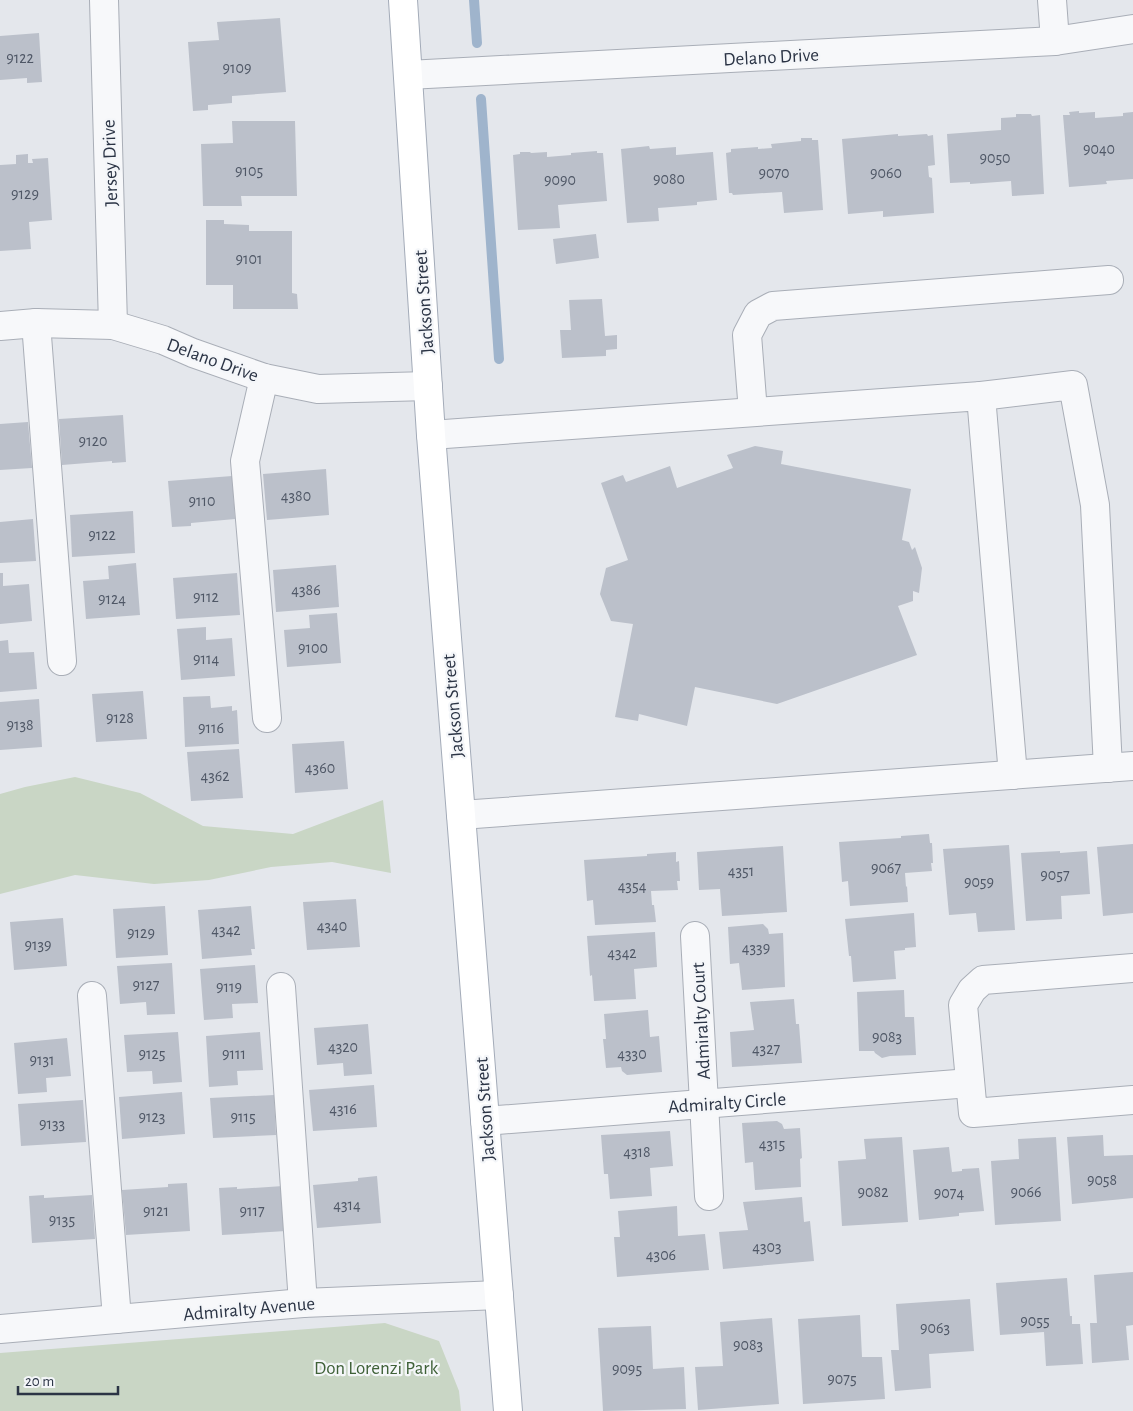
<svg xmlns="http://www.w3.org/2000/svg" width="1133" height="1411" font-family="'Alegreya Sans',sans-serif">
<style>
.green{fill:#c9d6c5}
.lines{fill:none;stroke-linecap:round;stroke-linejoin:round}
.stream{stroke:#9fb4cc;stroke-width:10}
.building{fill:#bbc0ca}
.minor-casing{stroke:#a9aeb7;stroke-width:30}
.major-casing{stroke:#a3abb8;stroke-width:30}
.minor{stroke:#f7f8fa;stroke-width:28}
.major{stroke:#fff;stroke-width:28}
.labels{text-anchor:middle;stroke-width:4.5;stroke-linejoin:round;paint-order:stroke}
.number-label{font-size:16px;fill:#4f5766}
.street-label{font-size:19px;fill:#2b3445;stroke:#f4f6f9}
.park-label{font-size:19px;fill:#3f6138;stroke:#f4f6f9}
</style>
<rect width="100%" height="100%" fill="#e4e7ec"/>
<g class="green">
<path d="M75 777 140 793 203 826 293 834 383 800 391 873 332 862 271 867 209 880 154 884 75 875 0 894V794L25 787Z"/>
<path d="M385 1323 439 1341 459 1391 461 1411H0V1353Z"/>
</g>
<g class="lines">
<g class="stream">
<path d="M474 0 477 43"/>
<path d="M481 99 499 359"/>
</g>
</g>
<g class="building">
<path d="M280 18 286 92 232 96V103L208 105V110L193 111 188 42 219 40 217 22Z"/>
<path d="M39 33 42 82 27 83V78L0 80V36Z"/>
<path d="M1079 111V113L1095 112V118L1123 116V113L1133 112V179L1106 181 1107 184 1069 187 1063 115H1070L1069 112Z"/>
<path d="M1016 114H1031L1032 116 1040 115 1044 194 1012 196 1011 181 970 184V182L950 183 947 134 1001 130V118L1016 117Z"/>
<path d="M232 121H295L297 196H241L242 206H203L201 144 233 143Z"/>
<path d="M898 134V136L927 134 928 136 933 135 935 165 928 166 929 177 932 178 934 213 883 217V211L848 214 842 139Z"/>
<path d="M801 138H812V140H818L823 210 784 213 782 192 733 195 732 193H729L726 153 731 152V149L758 147V149L772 148 771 144 801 141Z"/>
<path d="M649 146 650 149 676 147V155L713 152 717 200 697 202V205L658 208 659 221 627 223 621 149Z"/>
<path d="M597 151V153H603L607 201 558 205 560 228 518 230 513 155 520 154V152H530L531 153 547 152V157L571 155V153Z"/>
<path d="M28 154V163H33L32 159 48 158 52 220 29 222 31 249 0 251V165L16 164V155Z"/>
<path d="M206 220H224V224L249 225V231H292V293L297 294 298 309H233V285H206Z"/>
<path d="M596 234 599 258 556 264 553 239Z"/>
<path d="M602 299 605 336 617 335V349L606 350V356L562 358 560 330H571L569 300Z"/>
<path d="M123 415 126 462 112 463V461L62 465 59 419Z"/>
<path d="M28 422 32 468 0 470V424Z"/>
<path d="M755 446 783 451 781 464 911 489 902 540 909 542 912 550 915 547 922 568 919 593 913 591V601L898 606 917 655 777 704 695 687 687 726 639 714 638 721 615 717 633 624 611 621 600 594 606 568 628 560 601 483 623 475 626 482 670 466 677 488 733 468 727 455Z"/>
<path d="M326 469 329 515 267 520 263 474Z"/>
<path d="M232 476 235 519 191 523V526L172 527 168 481Z"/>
<path d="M133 511 135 553 72 557 70 515Z"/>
<path d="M33 519 36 561 0 563V522Z"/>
<path d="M136 563 140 615 86 619 83 581 109 579 108 566Z"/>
<path d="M336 565 339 607 276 612 273 570Z"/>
<path d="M0 573H3V586L29 584 32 621 0 624Z"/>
<path d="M237 573 240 615 176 619 173 578Z"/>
<path d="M337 613 341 663 287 667 284 630 310 628 309 615Z"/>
<path d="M206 627V640L232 638 235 676 181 680 177 629Z"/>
<path d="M8 640 9 653 34 652 37 689 0 692V641Z"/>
<path d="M143 691 147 739 96 742 92 694Z"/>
<path d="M210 696 211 708 232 706V711L237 710 239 744 185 747 183 697Z"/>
<path d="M39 699 42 747 0 750V702Z"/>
<path d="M344 741 348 789 295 793 292 744Z"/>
<path d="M239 749 243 798 191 801 187 752Z"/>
<path d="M929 834 930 843H932L933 863H931L932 871 905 873 906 887 907 886 908 902 850 906 848 881 842 882 839 842 901 838V836Z"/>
<path d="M1133 844V913L1103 916 1097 847Z"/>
<path d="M1009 845 1015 930 978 932 976 913 949 915 943 849Z"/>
<path d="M783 846 787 912 722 916 720 889 699 890 697 852Z"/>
<path d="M1060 851V853L1087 851 1090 894 1061 896 1062 919 1026 921 1021 853Z"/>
<path d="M676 852V862L679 861 680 881H677L678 890 651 891 652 905H654L656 922 595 925 593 900 587 901 584 860 647 856V854Z"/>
<path d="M356 899 360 947 307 950 303 902Z"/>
<path d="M165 906 168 955 116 958 113 909Z"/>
<path d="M251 906 255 949H251L252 955 202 959 198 910Z"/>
<path d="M914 913 916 947 905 948V950L894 951 896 979 853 982 851 956H849L845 919Z"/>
<path d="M63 918 67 966 14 970 10 922Z"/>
<path d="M763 924 768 929 769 934 783 933 785 987 742 990 739 963 730 964 728 927Z"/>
<path d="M655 932 657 967 634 969 636 999 594 1001 592 975 590 976 587 936Z"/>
<path d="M172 963 175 1014 147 1015 146 1002 120 1004 117 966Z"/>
<path d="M255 965 258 1003 232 1004 233 1018 204 1020 200 969Z"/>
<path d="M904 990 905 1017H914L916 1055 890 1056 882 1058 875 1053 874 1051H859L857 992Z"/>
<path d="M794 999 796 1024H799L802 1063 732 1067 730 1032 754 1030 750 1002Z"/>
<path d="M648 1010 650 1037 659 1036 662 1072 627 1075 622 1071 621 1067 606 1068 603 1039H606L604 1014Z"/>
<path d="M368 1024 372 1074 344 1076 343 1063 317 1065 314 1028Z"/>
<path d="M178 1032 182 1082 153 1084 152 1071 127 1072 124 1035Z"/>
<path d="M260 1032 263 1070 237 1071 238 1085 209 1087 206 1036Z"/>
<path d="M67 1038 71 1076 46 1078 47 1092 18 1094 14 1043Z"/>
<path d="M374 1085 377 1127 313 1131 309 1090Z"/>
<path d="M182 1092 185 1134 122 1139 119 1097Z"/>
<path d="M274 1095 276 1135 213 1138 210 1098Z"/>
<path d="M83 1100 86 1142 21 1146 18 1104Z"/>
<path d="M777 1121 782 1124 784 1129 800 1128 802 1158 800 1159 801 1187 755 1190 753 1162 745 1163 742 1123Z"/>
<path d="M670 1131 673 1166 650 1168 652 1196 610 1199 608 1174H604L601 1135Z"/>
<path d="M1103 1135 1104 1156 1133 1155V1198L1072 1204 1067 1137Z"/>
<path d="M902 1137 908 1222 842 1226 838 1161 866 1159 864 1139Z"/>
<path d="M1056 1137 1061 1221 995 1225 991 1161 1019 1159 1018 1139Z"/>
<path d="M949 1147 952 1172 962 1171V1169L979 1168 984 1211 959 1213V1216L919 1220 913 1150Z"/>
<path d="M377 1176 381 1223 317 1228 313 1185 358 1181V1178Z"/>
<path d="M187 1183 190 1231 126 1235 122 1190 168 1187V1184Z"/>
<path d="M283 1186 286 1231 222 1235 219 1188 237 1187V1189Z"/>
<path d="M44 1195V1198L92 1195 95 1239 32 1243 29 1196Z"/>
<path d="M802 1197 804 1222 810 1221 814 1261 723 1269 719 1232 748 1230 743 1202Z"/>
<path d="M677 1206 678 1236 705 1234 709 1270 617 1277 614 1237H620L618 1211Z"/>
<path d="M1133 1272V1325L1126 1326 1129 1360 1092 1363 1090 1323H1097L1094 1275Z"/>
<path d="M1067 1278 1070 1316H1072V1324H1080L1083 1364 1046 1366 1044 1332 1000 1335 996 1283Z"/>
<path d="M970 1299 974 1351 929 1354 931 1388 895 1391 891 1350H899L896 1304Z"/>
<path d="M860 1315 862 1357H882L885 1399 803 1404 798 1319Z"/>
<path d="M772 1318 779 1404 698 1410 695 1367 723 1366 720 1322Z"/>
<path d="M651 1326 653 1369 684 1367 686 1409 603 1411 598 1328Z"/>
</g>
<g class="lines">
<defs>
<g id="minor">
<path d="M104 0 113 325"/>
<path d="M1052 0 1055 41"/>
<path d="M408 75 1055 41 1133 29"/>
<path d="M36 323 62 661"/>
<path d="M0 326 36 323 113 325 163 340 193 353 264 378 318 389 428 386"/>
<path d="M264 378 245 461 267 718"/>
<path d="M981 396 1073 385 1095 505 1108 768"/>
<path d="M753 412 747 335 758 314 773 306 1109 280"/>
<path d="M431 435 981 396 1013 775"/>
<path d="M461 815 1133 766"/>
<path d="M695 936 709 1196"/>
<path d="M1133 968 983 980 972 990 963 1005 973 1113 1133 1100"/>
<path d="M281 987 303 1303"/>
<path d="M92 996 117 1319"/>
<path d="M485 1121 970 1083"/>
<path d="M0 1329 303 1303 499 1295"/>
</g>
<path id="major" d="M403 0 431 435 508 1411"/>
</defs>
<use href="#minor" class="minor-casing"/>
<use href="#major" class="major-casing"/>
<use href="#minor" class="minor"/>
<use href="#major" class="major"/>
</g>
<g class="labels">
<g class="number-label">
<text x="20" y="63">9122</text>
<text x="237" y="73">9109</text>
<text x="1099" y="154">9040</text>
<text x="995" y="163">9050</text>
<text x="249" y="176">9105</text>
<text x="774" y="178">9070</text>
<text x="886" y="178">9060</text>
<text x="669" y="184">9080</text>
<text x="560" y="185">9090</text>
<text x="25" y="199">9129</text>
<text x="249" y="264">9101</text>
<text x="93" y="446">9120</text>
<text x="296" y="501">4380</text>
<text x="202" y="506">9110</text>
<text x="102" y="540">9122</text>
<text x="306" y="595">4386</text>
<text x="206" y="602">9112</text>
<text x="112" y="604">9124</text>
<text x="313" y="653">9100</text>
<text x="206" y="664">9114</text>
<text x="120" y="723">9128</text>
<text x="20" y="730">9138</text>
<text x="211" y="733">9116</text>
<text x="320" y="773">4360</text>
<text x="215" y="781">4362</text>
<text x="886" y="873">9067</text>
<text x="741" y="876">4351</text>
<text x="1055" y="880">9057</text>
<text x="979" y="887">9059</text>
<text x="632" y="891">4354</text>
<text x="332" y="931">4340</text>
<text x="226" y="935">4342</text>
<text x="141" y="938">9129</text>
<text x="38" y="950">9139</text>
<text x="756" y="953">4339</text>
<text x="622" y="958">4342</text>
<text x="146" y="990">9127</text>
<text x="229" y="992">9119</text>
<text x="887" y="1042">9083</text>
<text x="343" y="1052">4320</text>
<text x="766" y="1054">4327</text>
<text x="152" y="1059">9125</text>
<text x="234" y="1059">9111</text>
<text x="632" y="1059">4330</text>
<text x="42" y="1065">9131</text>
<text x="343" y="1114">4316</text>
<text x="152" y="1122">9123</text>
<text x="243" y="1122">9115</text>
<text x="52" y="1129">9133</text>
<text x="772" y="1149">4315</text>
<text x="637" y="1157">4318</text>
<text x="1102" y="1185">9058</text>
<text x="873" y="1197">9082</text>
<text x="1026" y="1197">9066</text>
<text x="949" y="1198">9074</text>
<text x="347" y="1210">4314</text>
<text x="156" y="1216">9121</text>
<text x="252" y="1216">9117</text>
<text x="62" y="1225">9135</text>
<text x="767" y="1252">4303</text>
<text x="661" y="1260">4306</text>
<text x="1035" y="1326">9055</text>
<text x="935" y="1333">9063</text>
<text x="748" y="1350">9083</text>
<text x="627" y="1374">9095</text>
<text x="842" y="1384">9075</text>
</g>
<g class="street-label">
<text transform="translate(771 56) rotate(-3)" y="7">Delano Drive</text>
<text transform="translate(109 163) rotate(-92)" y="7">Jersey Drive</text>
<text transform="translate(423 302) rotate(-94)" y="7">Jackson Street</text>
<text transform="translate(213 359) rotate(20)" y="7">Delano Drive</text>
<text transform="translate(452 706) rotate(-95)" y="7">Jackson Street</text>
<text transform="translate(700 1021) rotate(-93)" y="7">Admiralty Court</text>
<text transform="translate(727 1102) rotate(-4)" y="7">Admiralty Circle</text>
<text transform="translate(484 1109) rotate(-94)" y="7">Jackson Street</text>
<text transform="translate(249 1308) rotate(-5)" y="7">Admiralty Avenue</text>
</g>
<g class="park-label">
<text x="376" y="1374">Don Lorenzi Park</text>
</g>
</g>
<path d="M18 1386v8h100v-8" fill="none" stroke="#2b3445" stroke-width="2.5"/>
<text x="25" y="1386" font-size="15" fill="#2b3445" stroke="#f4f6f9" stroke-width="4" paint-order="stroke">20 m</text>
</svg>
